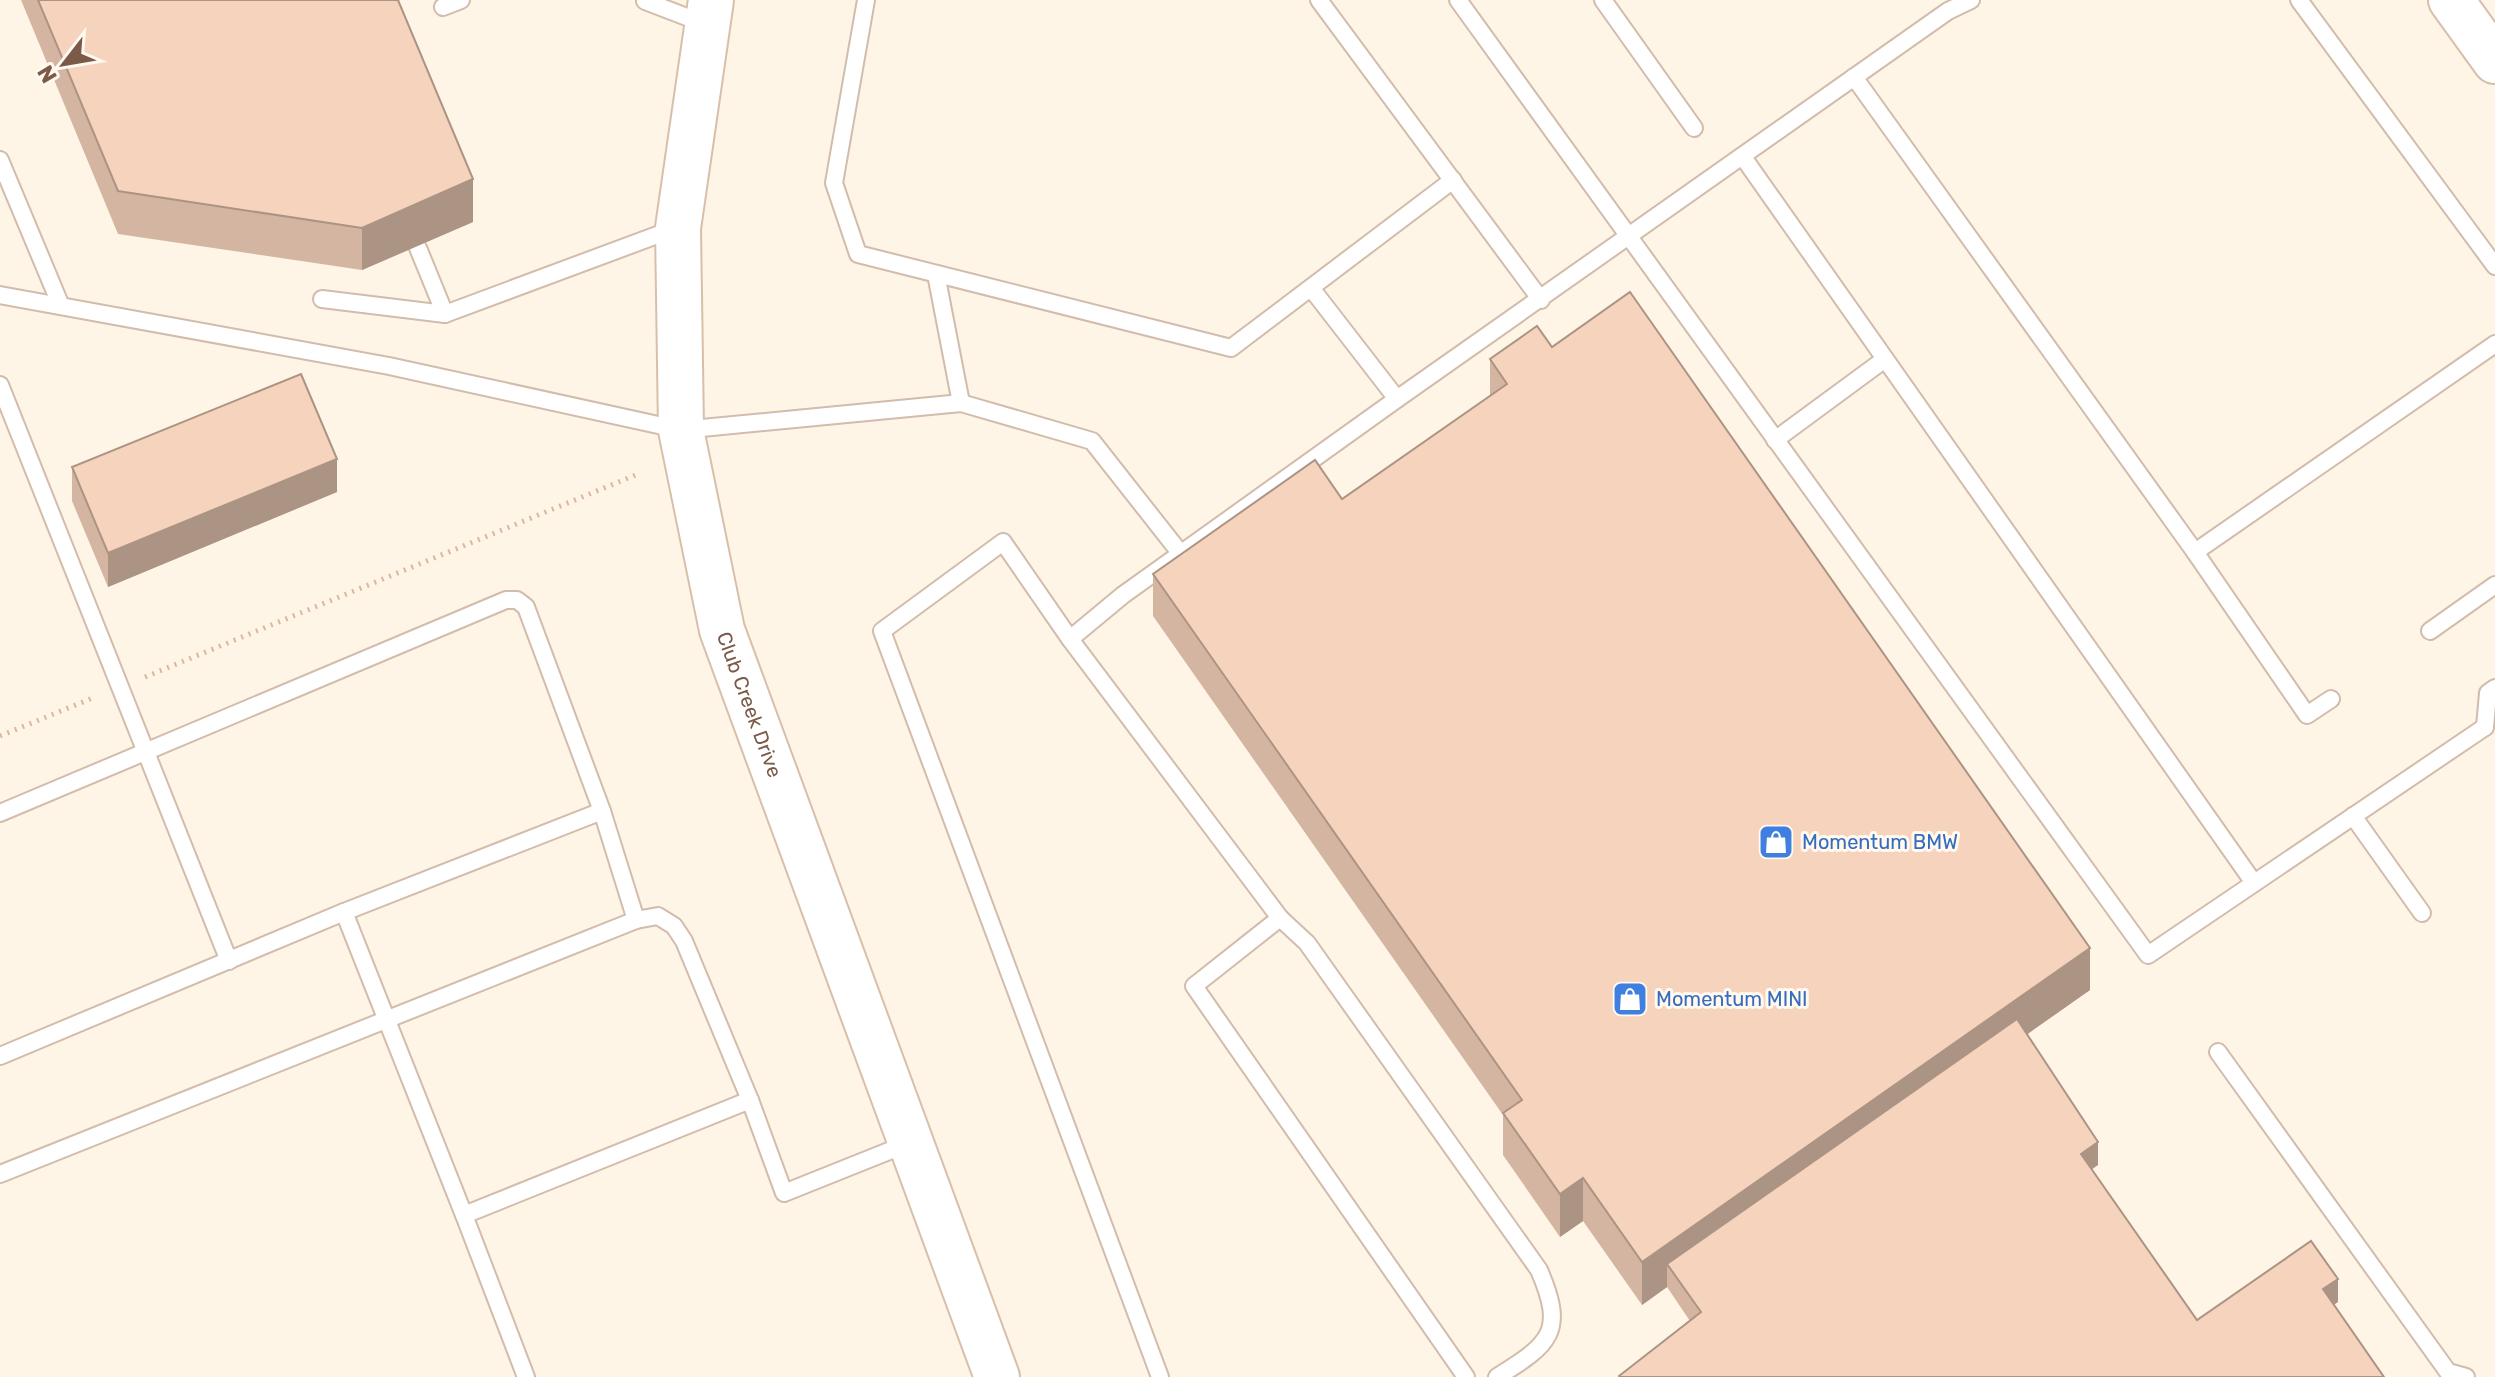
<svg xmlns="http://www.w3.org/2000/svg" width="2495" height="1377" font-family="Rubik,sans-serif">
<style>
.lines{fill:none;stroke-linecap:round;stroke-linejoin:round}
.lane-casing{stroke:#d2bcab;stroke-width:20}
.secondary-casing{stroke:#d8bfaa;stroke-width:48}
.path{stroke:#dcb69e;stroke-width:5;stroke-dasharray:2 6;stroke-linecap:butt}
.lane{stroke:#fff;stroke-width:16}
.secondary{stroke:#fff;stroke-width:44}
.wall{fill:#d4b5a2}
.shaded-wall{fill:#ac9484}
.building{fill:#f6d3bc;stroke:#ac9484;stroke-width:2}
.labels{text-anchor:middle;stroke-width:6;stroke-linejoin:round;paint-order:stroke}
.street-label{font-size:20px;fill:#7b5a48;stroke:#fff9ef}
.shop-label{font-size:20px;fill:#366cbe;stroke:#fff9ef;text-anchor:start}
</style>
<rect width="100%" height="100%" fill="#fef5e7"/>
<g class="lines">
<defs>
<g id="lane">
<path d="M866 0 834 183 858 254 1231 348 1453 180"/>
<path d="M1319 0 1541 300"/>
<path d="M1458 0 2148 955 2485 727"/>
<path d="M1603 0 1694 128"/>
<path d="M2299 0 2495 266"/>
<path d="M645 1 705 24"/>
<path d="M443 7 461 0"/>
<path d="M1854 77 2195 552 2495 344"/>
<path d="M1743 157 2254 883"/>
<path d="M0 160 61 306"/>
<path d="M418 248 445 314"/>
<path d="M936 274 961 403"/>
<path d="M1311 288 1397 399"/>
<path d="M0 295 389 366 681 430 961 403 1092 441 1181 554"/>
<path d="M322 299 445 314 676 228"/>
<path d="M0 385 229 961"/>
<path d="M1775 440 1885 359"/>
<path d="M2195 552 2307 715 2331 699"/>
<path d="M2430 631 2495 585"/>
<path d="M1070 639 1123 595 1397 399 1948 11 1971 0"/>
<path d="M2485 727 2488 693 2495 688"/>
<path d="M602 811 636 920 658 916 674 926 684 941 750 1100 784 1193 909 1143"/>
<path d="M0 813 506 600H517L526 607 602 811 344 912 0 1056"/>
<path d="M2353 816 2422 913"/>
<path d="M344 912 464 1215"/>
<path d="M1280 918 1307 943 1539 1270C1566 1332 1550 1344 1497 1377"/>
<path d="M2218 1052 2448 1372 2466 1377"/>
<path d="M0 1174 636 920"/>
<path d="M526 1377 464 1215 750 1100"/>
<path d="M1160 1377 882 631 1003 542 1070 639 1280 918 1194 986 1466 1377"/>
</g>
<g id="secondary">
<path id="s1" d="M711 0 678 228 681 430 722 630 997 1377"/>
<path d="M2451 0 2495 61"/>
</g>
</defs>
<use href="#lane" class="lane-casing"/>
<use href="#secondary" class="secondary-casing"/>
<g class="path">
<path d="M145 677 638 474"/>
<path d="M0 736 95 697"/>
</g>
<use href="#lane" class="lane"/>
<use href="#secondary" class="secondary"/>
</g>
<g class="wall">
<path d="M21 0H398L473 222 362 270 118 234Z"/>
<path d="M1552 347 2090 990 2027 1034 2098 1165 2091 1169 2197 1320 2338 1302 2334 1304 2384 1377 1690 1321 1667 1287 1642 1305 1583 1221 1560 1237 1503 1155V1115L1153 616V574L1342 499 1490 396V359Z"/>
<path d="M72 467 337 492 108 587 72 501Z"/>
</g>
<g class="shaded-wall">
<path d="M473 179V222L362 270V228Z"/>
<path d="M337 459V492L108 587V553Z"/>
<path d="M2090 948V990L1678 1280 1667 1264V1287L1642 1305V1262Z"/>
<path d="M2098 1142V1165L2081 1177V1154Z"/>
<path d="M1583 1178V1221L1560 1237V1194Z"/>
<path d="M2338 1279V1302L2323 1312V1289Z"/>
</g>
<g class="building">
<path d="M38 0H398L473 179 362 228 118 191Z"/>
<path d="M1630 292 2090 948 1642 1262 1583 1178 1560 1194 1503 1113 1522 1100 1153 574 1315 460 1342 499 1507 384 1490 359 1537 326 1552 347Z"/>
<path d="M301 374 337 459 108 553 72 467Z"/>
<path d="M2017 1019 2098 1142 2081 1154 2197 1320 2311 1241 2338 1279 2323 1289 2384 1377H1620L1619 1376 1701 1312 1667 1264Z"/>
</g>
<defs>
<symbol id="shop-square" viewBox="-11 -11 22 22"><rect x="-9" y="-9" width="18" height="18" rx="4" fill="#3f7fe0" stroke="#fff9ef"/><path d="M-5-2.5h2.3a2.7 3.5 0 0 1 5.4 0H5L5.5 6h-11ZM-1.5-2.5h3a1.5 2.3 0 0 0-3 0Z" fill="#fff"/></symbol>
</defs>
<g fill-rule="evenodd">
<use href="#shop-square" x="1756" y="822" width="40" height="40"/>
<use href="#shop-square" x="1610" y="979" width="40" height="40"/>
</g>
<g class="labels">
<g class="street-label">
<text dy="7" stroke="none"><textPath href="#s1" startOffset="716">Club Creek Drive</textPath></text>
</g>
<g class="shop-label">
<text x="1802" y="849">Momentum BMW</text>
<text x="1656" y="1006">Momentum MINI</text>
</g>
</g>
<g transform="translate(64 64) rotate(239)" stroke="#fff9ef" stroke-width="6" paint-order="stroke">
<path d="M0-6L14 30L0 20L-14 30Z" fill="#7b5a48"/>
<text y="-12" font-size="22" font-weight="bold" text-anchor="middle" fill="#7b5a48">N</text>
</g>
</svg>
